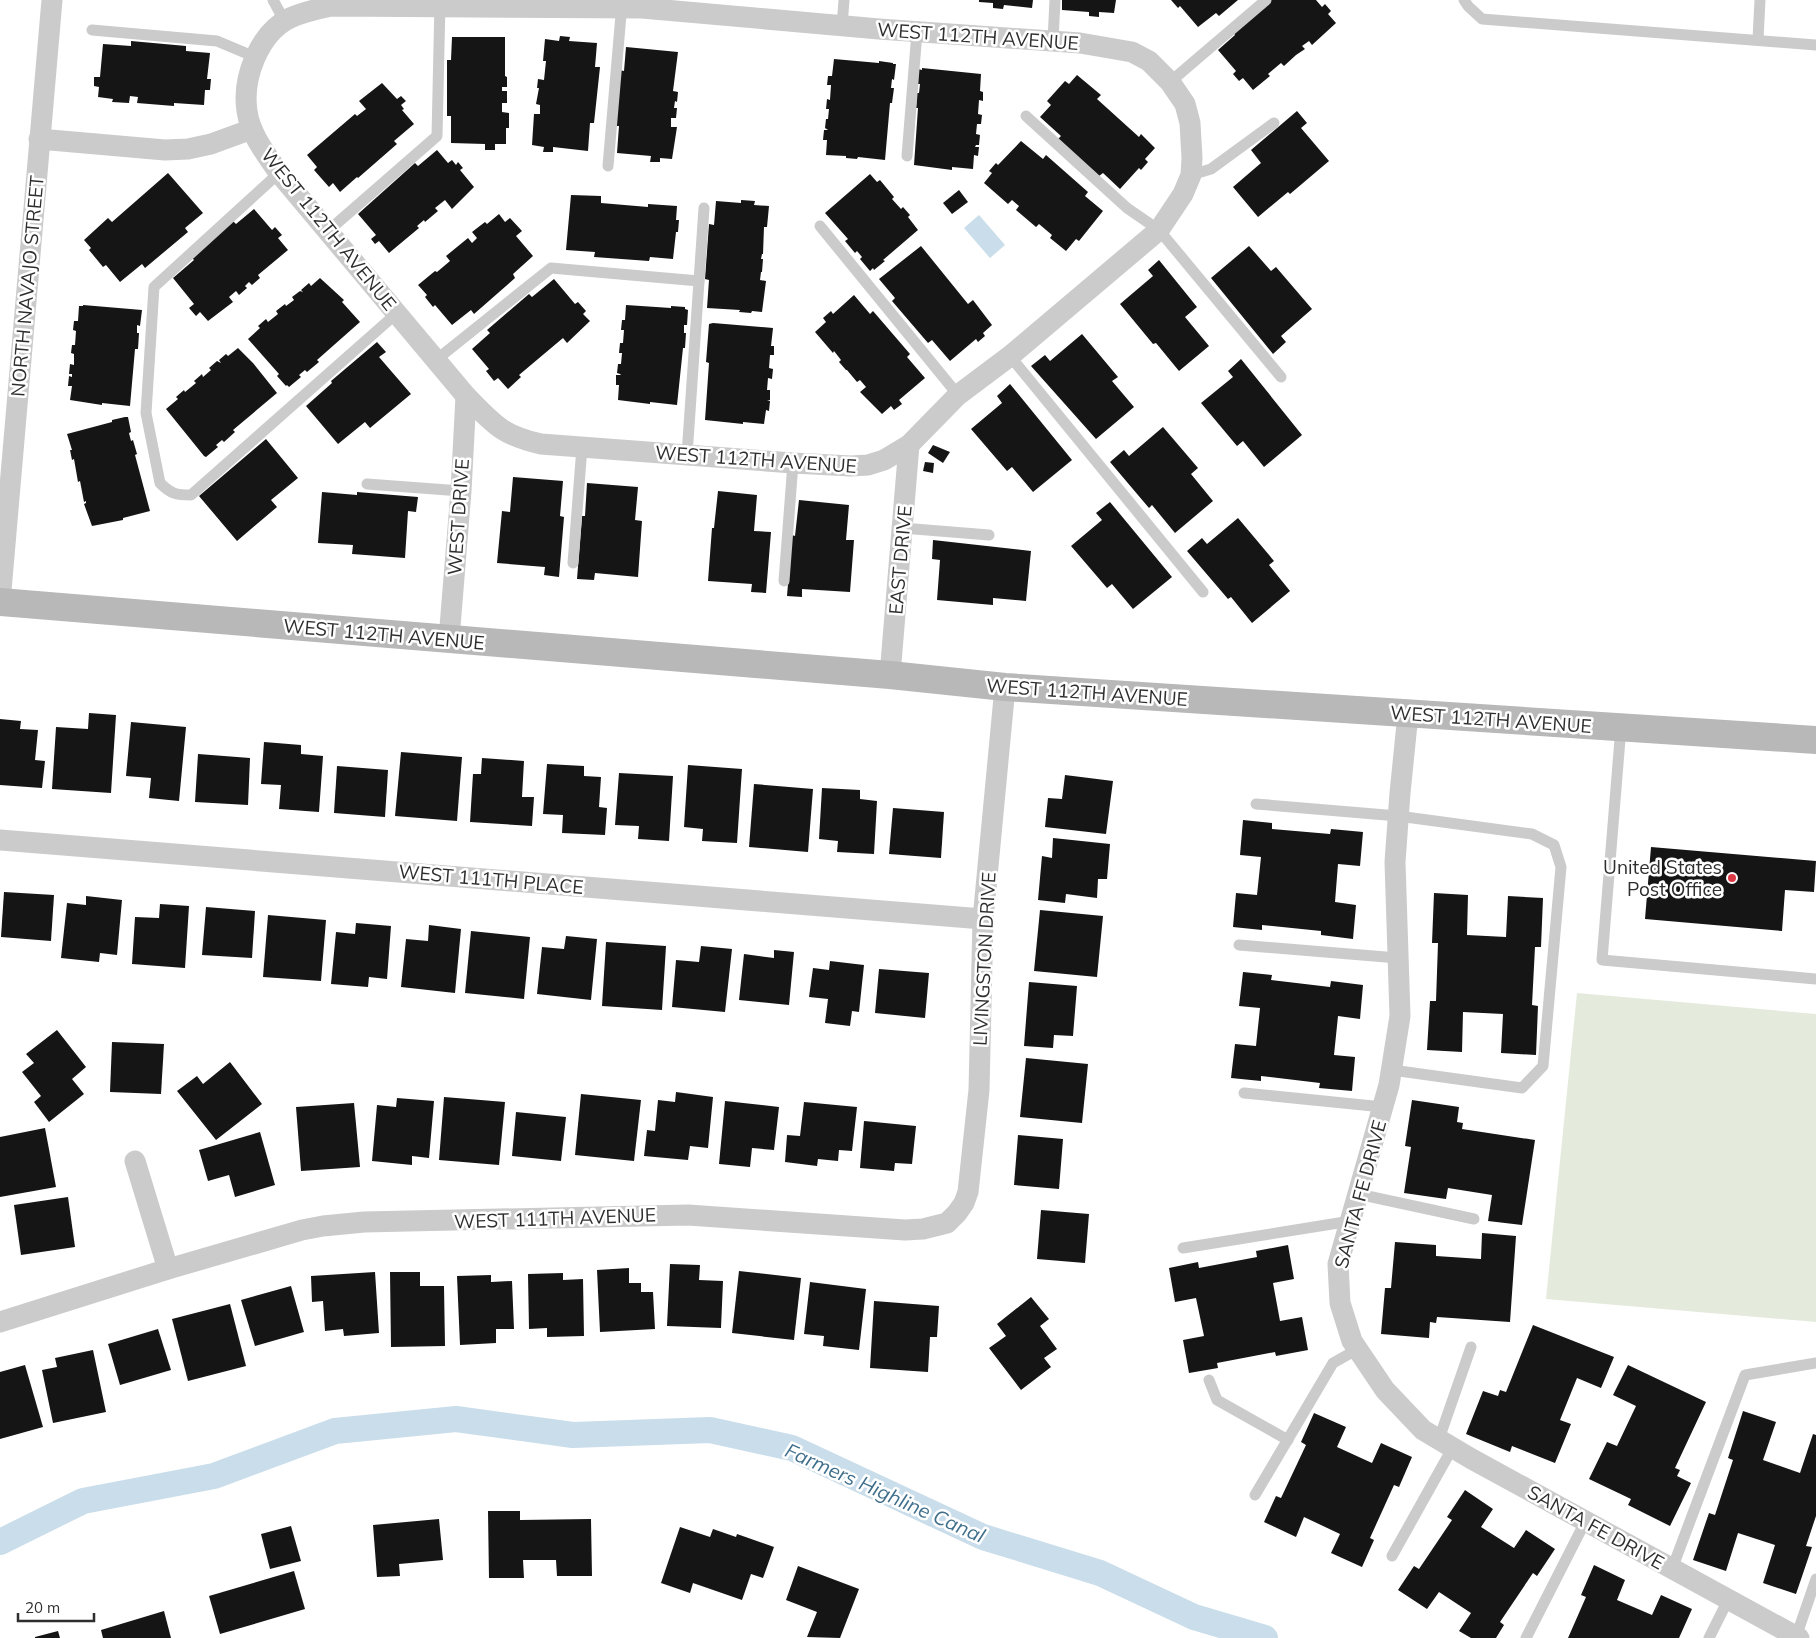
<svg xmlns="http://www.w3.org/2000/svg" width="1816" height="1638" font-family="Mulish,sans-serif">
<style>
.green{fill:#e4ebdc}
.water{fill:#c9ddea}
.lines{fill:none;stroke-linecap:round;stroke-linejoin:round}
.canal{stroke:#c9ddea;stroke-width:26}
.building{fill:#151515}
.lane{stroke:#cbcbcb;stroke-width:11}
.street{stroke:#cbcbcb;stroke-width:21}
.secondary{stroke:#b8b8b8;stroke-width:28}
.poi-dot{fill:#dc3947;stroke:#fff;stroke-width:2}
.labels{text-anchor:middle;stroke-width:5;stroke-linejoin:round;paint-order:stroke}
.street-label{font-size:19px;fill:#2e2e2e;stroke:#fff}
.poi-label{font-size:19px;fill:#2e2e2e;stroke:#fff;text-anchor:end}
.water-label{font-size:20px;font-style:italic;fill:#406f8c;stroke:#fff}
</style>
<rect width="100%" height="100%" fill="#fff"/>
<path class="green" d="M1577 993 1816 1014V1322L1546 1299Z"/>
<path class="water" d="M979 215 1005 245 990 258 964 228Z"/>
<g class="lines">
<path class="canal" d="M0 1542 83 1501 214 1476 335 1431 456 1419 573 1435 710 1430 792 1448 983 1537 1100 1573 1194 1617 1265 1638"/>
</g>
<g class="building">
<path d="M979 0H1033L1032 8 1004 5 1003 9 993 8V3L979 2Z"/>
<path d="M1062 0H1116L1114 13 1099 12V17L1089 16V12L1062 10Z"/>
<path d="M1171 0H1238L1219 16 1216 13 1198 27 1180 6 1178 8Z"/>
<path d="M1270 0H1316L1322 7 1325 4 1331 11 1328 14 1336 23 1312 45 1309 41 1302 46 1305 49 1296 55 1284 66 1281 63 1268 74 1270 76 1253 90 1243 78 1239 81 1233 74 1236 71 1218 50 1235 35 1233 32Z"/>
<path d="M560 36 570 37 569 41 597 43 595 67H600L594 123H590L588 151 553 147V152H543L544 147 532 145 534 114H540V105L536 104 539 88H537L538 79 544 80 546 61H543L545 39 559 41Z"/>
<path d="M452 37H505V76L507 77V87H502V91H507V103H502V112L509 113V128H506V144H495V150H485V144L451 143V116H447V60H451Z"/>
<path d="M131 41 186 46V51L210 53 207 79H211L210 90H205L204 105 174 103V106L137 103 138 97 130 96 129 103 112 102 113 99 98 97 99 87 94 86V77H100L103 44 131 46Z"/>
<path d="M626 47 678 52 673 91 678 92 677 102 675 101 674 108H677L676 118H671V127H677L672 159 660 158V162H650L651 156 617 153 619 126H615L619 70 624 71Z"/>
<path d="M834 59 879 63V61L893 63V64H896L894 80 892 79 891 88H894L892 103H890L885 160 858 157 857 159 846 158V156L826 155 827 140H823L824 130H828L825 128 826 119H828L829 109H826L827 99 830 100 831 85H827L828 76H832Z"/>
<path d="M922 68 981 74 980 91 983 92V101L979 100 978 114 982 115 981 124H977L976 134 980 135 979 145H976L975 147H979L978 156 974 155 973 169 952 167V170L914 165 918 108H916L917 93H919L920 84H917L918 69 922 70Z"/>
<path d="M1077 75 1101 95 1097 99 1139 137 1141 134 1155 148 1145 159 1148 162 1141 170 1139 168 1120 189 1103 173 1099 176 1058 139 1061 136 1040 117 1051 105 1047 101 1065 81 1069 84Z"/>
<path d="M382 83 397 99 401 96 406 101 401 105 404 109 402 110 414 124 394 141 397 144 358 178 357 177 340 192 333 183 329 187 314 170 317 167 307 155 355 114 357 116 366 109 359 101Z"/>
<path d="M1297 111 1307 123 1301 128 1329 161 1290 194 1288 192 1258 217 1233 187 1261 163 1251 150Z"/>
<path d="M1021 141 1043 159 1046 155 1088 192 1085 196 1103 211 1079 241 1076 239 1066 251 1050 238 1052 235 1039 224 1036 227 1016 210 1019 206 1012 200 1008 204 984 183 992 173 989 171 996 163 998 165Z"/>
<path d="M437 150 448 163 452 160 456 165 458 162 463 168 460 170 474 187 452 209 445 200 435 208 438 211 425 222 424 220 417 226 419 228 389 253 379 241 375 244 371 239 376 235 358 214 415 163 418 166Z"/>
<path d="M168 173 203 213 185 228 188 232 145 268 142 264 120 282 106 265 103 267 89 250 91 248 84 240 108 218 112 222Z"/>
<path d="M870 174 877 182 880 180 894 197 892 199 901 209 903 207 910 215 908 217 918 230 883 260 885 261 874 270 873 268 870 271 860 259 862 257 857 251 855 253 845 241 848 239 825 213Z"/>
<path d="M959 190 968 202 952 214 943 203Z"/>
<path d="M571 195 601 196V203L648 207V204L677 206 676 220H679L678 232H676L673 259 650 257 649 261 594 257 595 252 566 250Z"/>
<path d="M741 200 755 201 754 205 769 206 767 227H764L763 254H762L761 259H763L762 272H761L760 280 766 281 762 312 752 311 751 313 739 312 740 310 707 308 709 280 705 279 709 224 714 225 716 201 741 203Z"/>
<path d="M254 209 272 230 275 227 282 235 278 238 288 250 258 275 260 278 252 285 249 282 245 286 247 288 239 295 236 291 229 297 233 302 208 321 200 312 196 316 189 308 194 304 173 278 194 260 190 256 233 221 236 224Z"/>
<path d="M499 214 505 222 510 218 522 231 516 236 533 256 513 274 515 278 474 314 471 310 452 325 435 305 433 307 425 297 427 295 418 285 435 271 437 272 450 261 446 256 468 238 472 243 477 238 472 232 485 222 487 224Z"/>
<path d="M921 246 968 304 973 300 992 325 983 333 985 336 978 342 976 339 950 361 932 340 928 343 892 301 895 298 879 279Z"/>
<path d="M1249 246 1271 271 1276 267 1312 309 1281 336 1286 342 1273 354 1211 278Z"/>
<path d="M1159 260 1197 307 1185 317 1209 346 1179 371 1156 343 1153 344 1120 304 1153 276 1148 270Z"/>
<path d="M320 278 344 300 342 302 360 322 317 360 319 362 307 372 305 370 299 375 301 377 289 387 287 385 286 386 277 376 279 374 248 339 260 328 258 326 266 319 268 322 278 314 276 311 285 304 286 306 294 300 292 297 300 291 303 292 301 290 309 283 311 286Z"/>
<path d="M554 279 575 304 578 302 586 311 583 314 590 321 567 343 563 338 519 375 521 377 508 389 498 378 494 381 486 371 489 369 472 349 490 333 487 330 529 294 532 297Z"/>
<path d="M854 295 870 314 873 311 910 354 907 357 925 378 899 400 902 404 894 410 891 406 882 414 860 392 866 387 860 380 857 382 847 370H846L839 362 841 360 834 351 833 353 815 332 826 322 823 318 831 311 833 314Z"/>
<path d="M83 305 142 310 140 326 137 325V333H139L138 349H135L130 406 102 403V405L70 400 72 386H68L69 376 72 377V374H69L70 364 74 365V354L71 353 72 345H75L76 331 73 330 74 321H78L79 306H83Z"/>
<path d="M626 305 671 308V306L685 307V309L688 310 687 325H684V333H686L685 348H683L677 405 650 402V404L618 400 619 385H616V375H621L620 374 617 373 618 364H621L622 353H619L620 343H623L624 330H621L622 320H625Z"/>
<path d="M713 323 773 328 771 346H774V355H770L769 368 773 369 772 379 768 378 767 390H770V400L767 401H770L769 411 766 410 764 424 743 422V424L705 420 709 363 706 362 709 324Z"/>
<path d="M1082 334 1118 377 1112 381 1134 407 1096 439 1031 366 1045 355 1050 361Z"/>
<path d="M377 342 386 352 379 357 411 394 370 428 365 422 338 444 306 406 332 383 331 381Z"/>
<path d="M238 348 253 363 277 393 233 430 235 432 224 442 222 440 216 445 218 447 206 457 204 456 166 409 178 399 176 397 184 390 185 392 196 383 194 381 202 374 203 377 211 370 209 368 217 361 221 363 219 360 226 354 228 356Z"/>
<path d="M1241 359 1302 435 1264 467 1243 441 1237 446 1201 403 1233 377 1228 371Z"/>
<path d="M1010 384 1072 460 1033 492 1012 467 1007 471 971 429 1002 403 997 396Z"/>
<path d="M125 417H128L131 432 129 433 131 441 133 440 137 454 135 455 150 511 123 518V520L92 526 84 504 86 503V501L84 502 80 481 78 482 74 459 72 460 70 450H72L67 434 112 422V420Z"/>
<path d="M1163 427 1198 468 1191 474 1213 501 1175 533 1152 505 1149 508 1110 462 1124 450 1129 456Z"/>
<path d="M266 439 298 478 271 500 277 507 237 541 199 496Z"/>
<path d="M933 445 950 452 943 463 928 453Z"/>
<path d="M925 462 934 463 933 473 923 471Z"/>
<path d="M513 477 563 481 560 516 564 517 559 577 544 575 545 567 497 563 502 511 510 512Z"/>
<path d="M587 483 638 487 635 520 642 521 638 577 595 573 594 580 577 579 582 516H585Z"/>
<path d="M718 491 757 495 754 531 771 532 766 593 751 592 752 584 708 581 712 528H714Z"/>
<path d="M322 492 357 495V492L418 497 416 512 408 511 405 558 352 554 353 545 318 543Z"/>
<path d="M799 500 849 505 846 540H854L850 592 802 589V597L787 596 792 535 795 536Z"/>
<path d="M1110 502 1172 577 1133 609 1112 584 1107 588 1071 546 1102 520 1096 513Z"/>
<path d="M1238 518 1274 561 1269 565 1290 591 1252 623 1231 597 1228 599 1187 551 1202 538 1207 544Z"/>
<path d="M933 540 1031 551 1026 601 993 598V605L937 600 940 560 932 559Z"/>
<path d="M89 713 116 715 111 793 52 789 56 727 88 729Z"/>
<path d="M0 719 21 721 20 729 38 730 35 760 45 761 42 788 0 785Z"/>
<path d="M131 722 186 727 179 801 149 798 151 778 126 776Z"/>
<path d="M264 742 301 745V754L323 756 319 812 279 809 281 785 261 784Z"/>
<path d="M401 752 462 757 457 821 395 816Z"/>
<path d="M198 754 250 758 248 805 195 802Z"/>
<path d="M482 758 524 761 522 797H534L532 826 470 822 473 774H481Z"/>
<path d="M547 764 584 766V776L601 777 599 807 607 808 605 835 562 833 563 815 543 814Z"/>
<path d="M688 765 742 769 737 843 702 841 703 829 684 827Z"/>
<path d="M337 766 388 770 385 817 334 813Z"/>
<path d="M619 773 673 776 669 841 638 839 639 826 615 825Z"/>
<path d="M1065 775 1113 781 1106 834 1045 827 1048 798 1062 799Z"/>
<path d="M754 784 813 789 808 852 749 847Z"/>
<path d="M822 788 860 790V799L877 801 874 854 837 852 838 841 819 839Z"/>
<path d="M893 808 944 812 941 858 889 854Z"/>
<path d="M1243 820 1272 823V829L1330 834 1331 829 1363 832 1360 866 1338 864 1335 902 1356 905 1353 939 1321 935V931L1262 925V930L1233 927 1236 893 1257 895 1261 857 1240 855Z"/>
<path d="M1053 838 1110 844 1107 879H1098L1097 898 1066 894 1065 903 1038 900 1042 856 1052 858Z"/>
<path d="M1651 847 1816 861 1814 892 1785 890 1782 931 1645 919Z"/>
<path d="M4 892 54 895 51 941 1 937Z"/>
<path d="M1434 893 1468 895 1467 935 1506 937 1508 896 1543 898 1541 947H1535L1532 1005 1538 1006 1536 1055 1501 1053 1503 1014 1463 1012 1462 1052 1427 1050 1430 1001H1436L1438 943H1432Z"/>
<path d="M86 896 122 900 117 955 100 953 99 962 61 958 67 903 86 905Z"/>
<path d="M160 904 189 906 185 968 132 964 135 917 159 918Z"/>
<path d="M206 907 255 911 252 958 202 955Z"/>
<path d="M1040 910 1103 916 1097 977 1034 971Z"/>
<path d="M268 915 326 920 321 981 263 977Z"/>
<path d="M356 923 391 926 387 979 369 977 368 987 331 984 336 932 355 934Z"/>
<path d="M429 925 461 929 455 993 401 987 406 939 428 941Z"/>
<path d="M471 931 530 937 524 999 465 993Z"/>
<path d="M566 936 597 939 591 1000 537 994 542 947 564 949Z"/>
<path d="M606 942 666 946 662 1010 602 1006Z"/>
<path d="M701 946 732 949 725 1012 672 1007 676 960 699 962Z"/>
<path d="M774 950 794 952 789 1005 739 1000 744 954 774 958Z"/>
<path d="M830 961 864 965 859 1012 852 1011 850 1026 825 1023 828 999 809 997 813 968 829 970Z"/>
<path d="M879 969 929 973 925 1018 875 1013Z"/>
<path d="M1243 972 1272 975 1271 980 1330 987 1331 981 1363 985 1360 1019 1338 1016 1334 1055 1355 1057 1352 1091 1319 1088 1320 1083 1261 1076V1081L1231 1078 1235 1044 1256 1046 1260 1008 1239 1006Z"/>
<path d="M1029 982 1077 986 1073 1036 1054 1035 1053 1048 1024 1046Z"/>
<path d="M57 1030 86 1067 72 1079 84 1094 49 1122 34 1102 41 1096 22 1072 34 1063 26 1054Z"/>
<path d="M112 1042 164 1044 161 1094 110 1092Z"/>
<path d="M1026 1058 1088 1064 1082 1123 1020 1117Z"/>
<path d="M230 1062 262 1104 216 1140 177 1091 197 1076 203 1084Z"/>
<path d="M676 1092 713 1097 708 1148 690 1146 688 1160 644 1156 647 1130 655 1131 658 1100 675 1102Z"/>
<path d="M581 1094 641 1100 634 1161 575 1155Z"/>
<path d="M444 1097 505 1102 499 1165 439 1160Z"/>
<path d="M397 1098 434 1101 429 1158 412 1156V1165L372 1161 377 1105 396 1107Z"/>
<path d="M1412 1100 1459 1107 1457 1122 1463 1123 1462 1129 1535 1140 1522 1225 1488 1221 1492 1195 1448 1188 1446 1199 1404 1193 1411 1147 1405 1146Z"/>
<path d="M725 1101 779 1107 774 1150 752 1148 750 1167 719 1164Z"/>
<path d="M804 1102 857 1107 852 1151 839 1150 838 1161 818 1159 817 1166 785 1162 787 1135 800 1136Z"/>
<path d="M354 1103 360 1167 301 1171 296 1107Z"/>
<path d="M516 1112 566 1117 561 1161 512 1156Z"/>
<path d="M864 1121 916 1126 912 1164 895 1163 894 1171 860 1168Z"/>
<path d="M45 1128 56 1187 0 1197V1137Z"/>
<path d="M260 1132 275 1185 235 1197 229 1175 208 1181 199 1150Z"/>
<path d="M1018 1135 1063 1139 1059 1189 1014 1185Z"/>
<path d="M68 1197 75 1247 21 1255 14 1205Z"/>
<path d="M1041 1210 1089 1214 1085 1263 1037 1259Z"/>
<path d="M1482 1233 1516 1236 1510 1322 1437 1317 1436 1323 1430 1322 1429 1338 1381 1334 1385 1288H1391L1395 1242 1436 1245V1256L1481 1259Z"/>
<path d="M1288 1245 1294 1279 1273 1283 1280 1321 1302 1317 1308 1350 1276 1356 1275 1352 1217 1363 1218 1368 1189 1373 1183 1340 1204 1336 1196 1298 1175 1302 1169 1268 1198 1262 1199 1268 1257 1257 1256 1251Z"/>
<path d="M670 1264 700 1265 699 1280 723 1281 721 1328 667 1326Z"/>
<path d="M629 1268V1283H641V1292H653L655 1329 600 1332 597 1270Z"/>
<path d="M739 1271 801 1278 794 1340 732 1333Z"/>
<path d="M375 1272 379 1333 344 1336 343 1329 325 1331 323 1301 312 1302 311 1276Z"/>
<path d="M390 1272H420V1286H444L445 1346 391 1347Z"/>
<path d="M563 1273V1280L583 1279 584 1336 547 1337V1328L529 1329 528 1274Z"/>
<path d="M491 1275V1282L512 1281 514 1329H496V1343L460 1345 457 1276Z"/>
<path d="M810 1282 866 1289 859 1350 823 1346 824 1336 804 1334Z"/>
<path d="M291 1286 304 1332 255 1346 241 1300Z"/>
<path d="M1031 1297 1049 1319 1040 1326 1057 1349 1044 1358 1051 1367 1021 1390 989 1348 1006 1336 997 1324Z"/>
<path d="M874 1301 939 1306 937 1337H930L928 1372 870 1368Z"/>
<path d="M230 1304 246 1366 188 1381 172 1319Z"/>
<path d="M1533 1325 1614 1357 1601 1388 1577 1378 1560 1420 1571 1424 1555 1463 1512 1446 1510 1452 1466 1434 1483 1391 1498 1396 1500 1390 1506 1392Z"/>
<path d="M158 1329 171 1370 120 1385 108 1344Z"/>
<path d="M93 1350 106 1412 53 1423 42 1370 57 1367 55 1358Z"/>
<path d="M25 1365 43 1427 0 1439V1372Z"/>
<path d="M1628 1365 1706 1402 1675 1468 1680 1470 1677 1476 1691 1483 1670 1526 1628 1505 1631 1499 1589 1479 1607 1442 1617 1446 1636 1406 1613 1395Z"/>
<path d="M1743 1411 1776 1422 1763 1460 1800 1473 1813 1434 1816 1435V1516L1806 1546 1812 1547 1796 1594 1763 1583 1775 1545 1738 1533 1726 1571 1693 1560 1709 1513 1715 1515 1733 1460 1728 1458Z"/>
<path d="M1314 1413 1346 1427 1337 1447 1372 1463 1381 1443 1412 1457 1399 1487 1394 1485 1370 1538 1374 1540 1362 1567 1331 1553 1340 1534 1304 1517 1296 1537 1264 1522 1276 1496 1281 1498 1306 1445 1301 1442Z"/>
<path d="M1465 1490 1493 1509 1481 1527 1514 1548 1526 1530 1555 1549 1537 1576 1533 1573 1500 1622 1504 1625 1496 1638H1471L1459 1631 1471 1613 1439 1592 1427 1609 1398 1590 1414 1566 1419 1569 1452 1520 1447 1517Z"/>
<path d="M488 1511H520V1520L591 1519 592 1576H557L556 1560H523L524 1578H489Z"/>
<path d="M439 1519 443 1560 399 1564 400 1576 377 1577 373 1525Z"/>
<path d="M291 1526 301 1561 270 1569 261 1534Z"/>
<path d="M680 1527 710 1537 713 1529 736 1537 737 1534 774 1547 763 1578 751 1574 742 1600 693 1583 690 1593 661 1583Z"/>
<path d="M1594 1565 1625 1580 1617 1600 1652 1615 1661 1595 1692 1609 1679 1638H1568L1586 1597 1581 1595Z"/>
<path d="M798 1566 859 1589 840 1638 807 1637 817 1612 786 1600Z"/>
<path d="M294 1571 305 1609 220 1634 209 1596Z"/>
<path d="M164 1611 171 1638H103L101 1630Z"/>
<path d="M58 1631 60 1638H35V1637Z"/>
</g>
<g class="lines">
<g class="lane">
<path d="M273 0 285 22"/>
<path d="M1464 0 1468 6 1482 19 1816 45"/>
<path d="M842 26 844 0"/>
<path d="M92 30 217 41 255 57"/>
<path d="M1758 39 1760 0"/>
<path d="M1053 41 1055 0"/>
<path d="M1170 82 1266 0"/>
<path d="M1026 116 1127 208 1159 230 1281 377"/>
<path d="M907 156 917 32"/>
<path d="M608 166 622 3"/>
<path d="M279 173 154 287 146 413 160 483C171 494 176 495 191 495L397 313"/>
<path d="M1191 175 1211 169 1274 123"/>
<path d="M820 226 958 395"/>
<path d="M328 231 437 136 440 2"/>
<path d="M699 281 704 208"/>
<path d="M1010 356 1203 592"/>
<path d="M436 360 551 268 699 281 687 455"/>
<path d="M367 484 461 491"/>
<path d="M902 528 989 535"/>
<path d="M573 563 582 447"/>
<path d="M784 581 793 463"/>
<path d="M1621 727 1602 960 1816 979"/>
<path d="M1256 804 1398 816 1532 834 1554 845 1561 867 1543 1066 1522 1088 1392 1070"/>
<path d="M1239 945 1398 958"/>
<path d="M1244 1093 1383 1107"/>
<path d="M1358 1194 1474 1219"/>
<path d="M1183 1248 1351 1221"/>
<path d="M1209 1380 1217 1400 1288 1440"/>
<path d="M1439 1439 1471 1347"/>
<path d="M1255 1495 1333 1363 1358 1349"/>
<path d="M1392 1556 1453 1447"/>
<path d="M1672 1569 1745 1375 1816 1363"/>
<path d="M1796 1637 1816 1579"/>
<path d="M1526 1638 1585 1522"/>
<path d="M1709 1638 1728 1600"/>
</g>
<g class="street">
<path d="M331 6 642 8 879 29 1080 43 1132 52 1149 61 1170 82 1185 104 1190 123 1192 158 1191 175 1183 194 1159 230 1010 356 958 395 909 445 884 460 868 465 851 466 793 463 541 444C501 435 494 424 466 396L279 173C266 154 250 134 247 111 242 78 259 33 290 18 303 12 317 9 331 6Z"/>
<path d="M39 139 165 150 188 149 211 144 252 129"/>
<path d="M0 602 52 0"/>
<path d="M449 639 461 491 466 396"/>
<path d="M890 675 909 445"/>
<path d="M1408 714 1400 793 1395 862 1400 1016 1389 1085 1338 1264 1340 1303 1352 1341 1385 1390 1423 1430 1470 1458 1799 1638"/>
<path d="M0 840 983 919"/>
<path d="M135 1161 168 1269"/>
<path d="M0 1322 168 1269 302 1230 323 1226 364 1222 688 1215 905 1230 923 1229 947 1223 957 1213 964 1203 968 1192 979 1090 983 919 1005 687"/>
</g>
<path class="secondary" d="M0 602 890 675 1005 687 1816 740"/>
</g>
<circle class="poi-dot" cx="1732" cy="878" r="5"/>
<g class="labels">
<g class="street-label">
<text transform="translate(978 36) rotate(4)" y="7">WEST 112TH AVENUE</text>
<text transform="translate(329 229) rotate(51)" y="7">WEST 112TH AVENUE</text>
<text transform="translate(27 286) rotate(-85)" y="7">NORTH NAVAJO STREET</text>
<text transform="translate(756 459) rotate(4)" y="7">WEST 112TH AVENUE</text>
<text transform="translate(458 517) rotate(-86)" y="7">WEST DRIVE</text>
<text transform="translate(900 560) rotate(-85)" y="7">EAST DRIVE</text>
<text transform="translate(384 634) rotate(5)" y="7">WEST 112TH AVENUE</text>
<text transform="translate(1087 692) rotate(4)" y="7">WEST 112TH AVENUE</text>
<text transform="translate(1491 719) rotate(4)" y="7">WEST 112TH AVENUE</text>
<text transform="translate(491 879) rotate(5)" y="7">WEST 111TH PLACE</text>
<text transform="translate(984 959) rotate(-87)" y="7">LIVINGSTON DRIVE</text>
<text transform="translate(1360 1194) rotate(-75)" y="7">SANTA FE DRIVE</text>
<text transform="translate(555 1218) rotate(-2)" y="7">WEST 111TH AVENUE</text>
<text transform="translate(1596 1527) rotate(29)" y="7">SANTA FE DRIVE</text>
</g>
<g class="poi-label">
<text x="1722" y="874">United States<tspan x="1722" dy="22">Post Office</tspan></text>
</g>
<g class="water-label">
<text transform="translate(885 1493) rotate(24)" y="7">Farmers Highline Canal</text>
</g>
</g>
<path d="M18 1613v8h76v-8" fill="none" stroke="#2e2e2e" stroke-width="2.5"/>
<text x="25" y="1613" font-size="15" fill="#2e2e2e" stroke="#ffffff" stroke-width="4" paint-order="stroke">20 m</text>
</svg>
